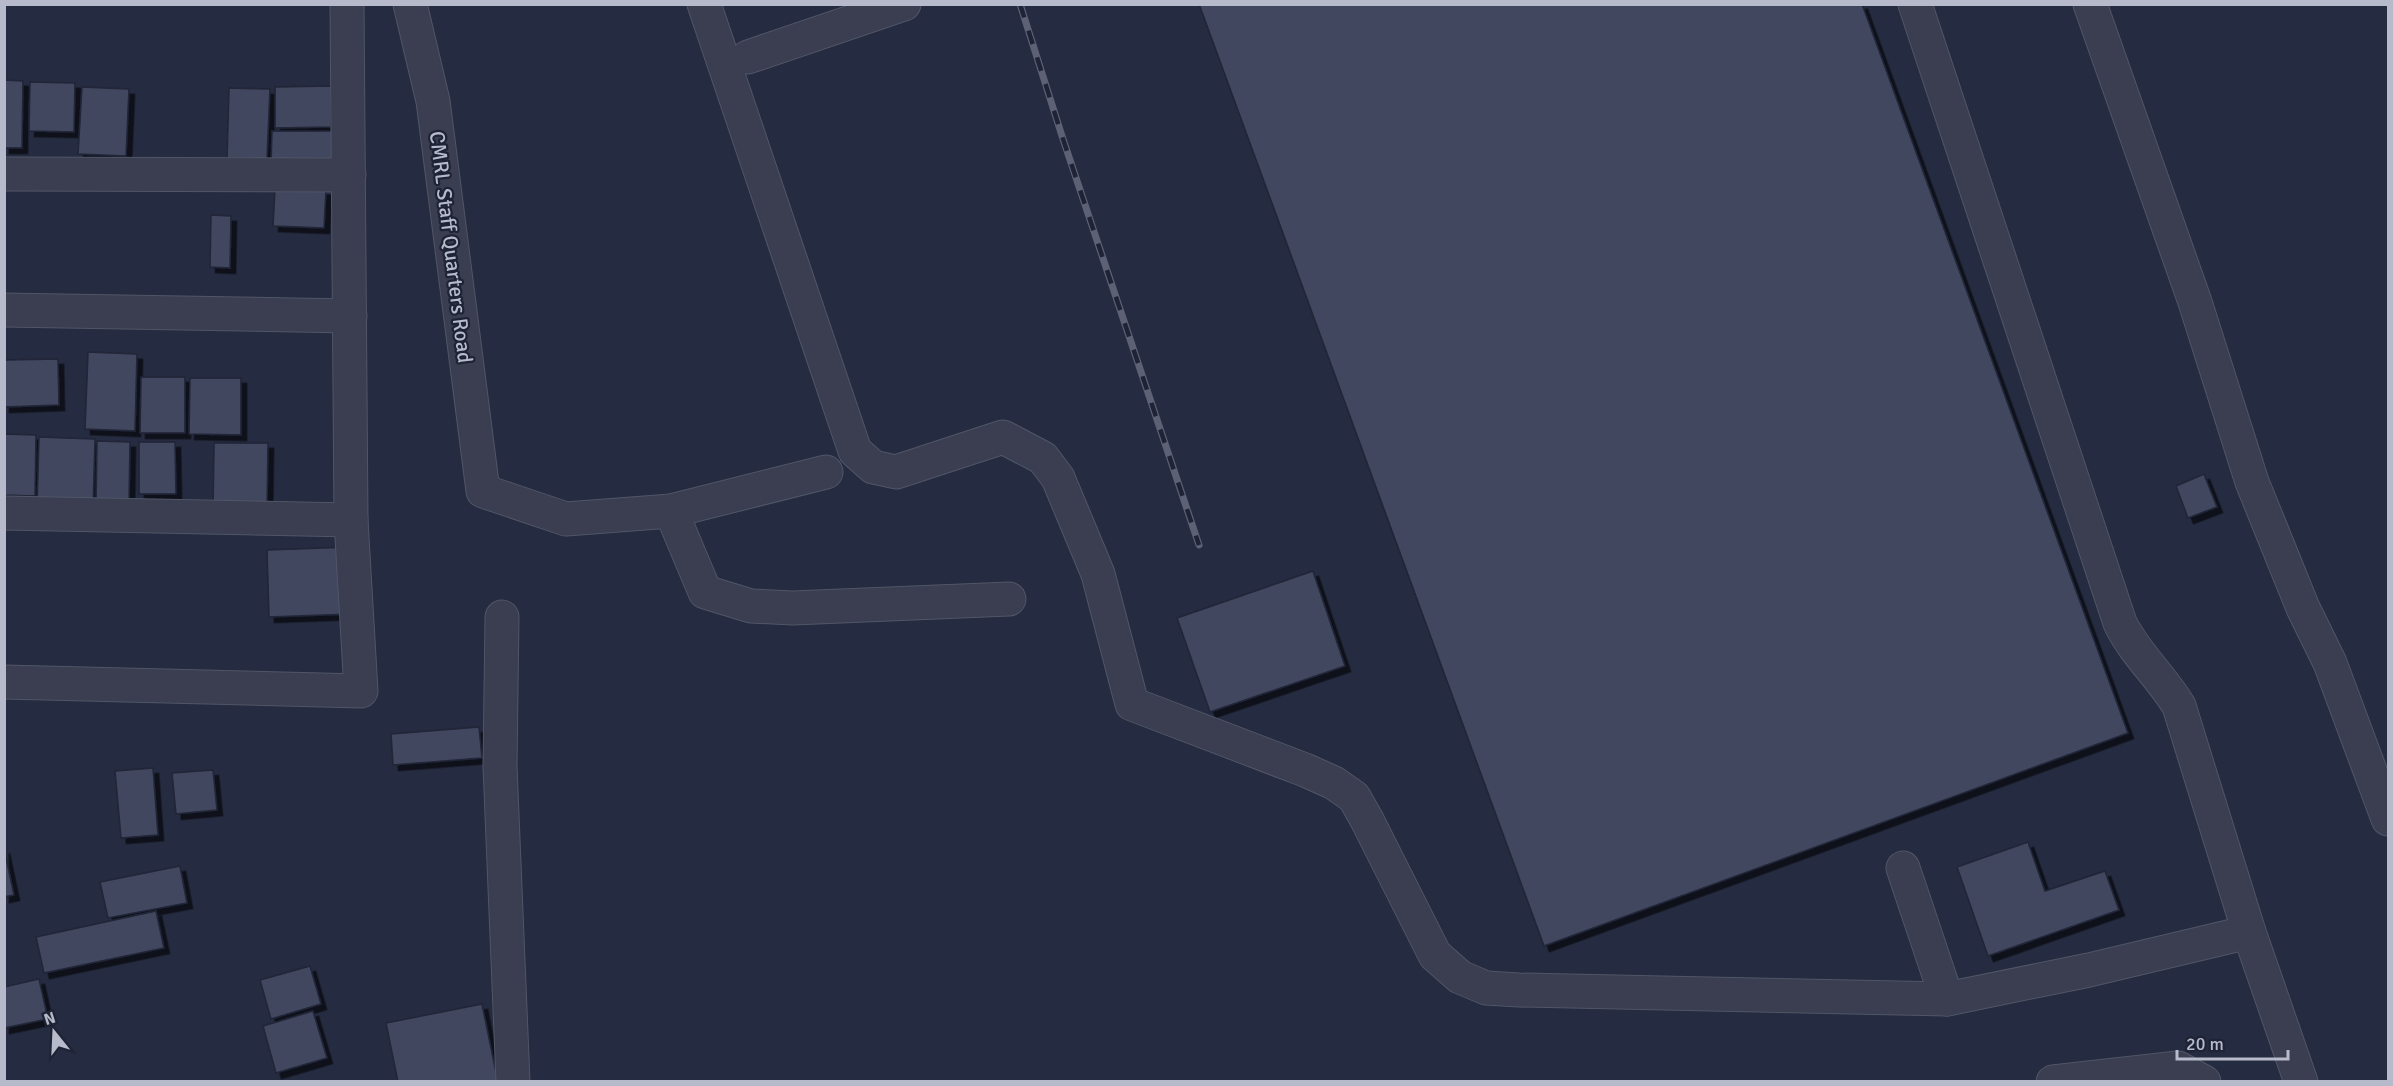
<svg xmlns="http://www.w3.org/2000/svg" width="2393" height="1086" font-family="Signika,sans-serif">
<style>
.building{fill:#40465e;stroke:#202537;stroke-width:1.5;filter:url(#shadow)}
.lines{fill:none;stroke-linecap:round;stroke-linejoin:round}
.minor-casing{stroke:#515667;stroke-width:35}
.minor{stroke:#3a3e50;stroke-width:33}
.rail-casing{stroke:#5c6176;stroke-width:7}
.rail{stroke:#1e2335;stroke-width:4.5;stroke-dasharray:14;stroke-linecap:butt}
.labels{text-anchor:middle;stroke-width:4.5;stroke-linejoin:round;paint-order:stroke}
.street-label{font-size:21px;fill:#b6baca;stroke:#1e2335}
</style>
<defs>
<filter id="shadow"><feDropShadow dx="5.5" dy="5.5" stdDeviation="0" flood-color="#0009"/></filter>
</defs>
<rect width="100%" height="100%" fill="#252b40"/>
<g class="building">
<path d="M1199 4H1862L2128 733 1544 946Z"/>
<path d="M4 80 23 81 22 148H4Z"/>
<path d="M30 82 75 83 74 132 29 131Z"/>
<path d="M331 86V127L275 128V87Z"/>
<path d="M82 87 129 89 126 156 78 154Z"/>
<path d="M229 88 270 89 267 159 227 158Z"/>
<path d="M272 131H339V164H271Z"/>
<path d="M275 188 326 190 324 228 273 226Z"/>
<path d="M211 215 231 216 230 268 210 267Z"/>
<path d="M88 352 137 354 135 431 85 429Z"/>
<path d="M58 359 59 405 4 407V360Z"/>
<path d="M141 377H185V433H140Z"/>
<path d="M190 378H241V435L189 434Z"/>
<path d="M4 434 36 435 35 496 4 495Z"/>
<path d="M39 437 95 439 93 508H37Z"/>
<path d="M97 441 130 442 129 504 96 503Z"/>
<path d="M139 442H175L176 494H139Z"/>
<path d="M214 443H268L267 510H213Z"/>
<path d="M2204 474 2217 507 2188 518 2176 486Z"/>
<path d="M350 547 352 614 269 617 267 550Z"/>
<path d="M1313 571 1345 666 1210 712 1177 618Z"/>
<path d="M479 727 482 758 393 765 391 734Z"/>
<path d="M153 768 158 835 121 838 115 771Z"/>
<path d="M213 770 217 810 176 814 172 773Z"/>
<path d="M2028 842 2045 891 2105 871 2119 910 1988 956 1957 867Z"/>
<path d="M4 848 14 895 4 897Z"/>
<path d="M180 866 187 903 108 918 100 882Z"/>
<path d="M156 911 164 948 44 973 36 937Z"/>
<path d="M310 966 321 1004 271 1019 260 980Z"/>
<path d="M39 979 48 1019 4 1028V987Z"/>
<path d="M482 1004 498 1082H398L386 1023Z"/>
<path d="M313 1011 327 1058 276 1073 263 1026Z"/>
</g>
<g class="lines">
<defs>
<g id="minor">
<path d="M410 4 433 101 483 491 566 519 671 511 826 472"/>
<path d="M704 4 855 451 873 467 896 472 1003 437 1043 458 1058 478 1098 574 1132 704 1305 770 1334 783 1354 797 1367 820 1435 955 1460 977 1486 988 1519 990 1947 999 2089 970 2249 932 2301 1082"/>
<path d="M1915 4 2120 623C2135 654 2161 676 2179 706L2249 932"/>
<path d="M2090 4 2195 302 2252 482 2303 608 2330 663 2388 819"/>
<path d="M748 57 904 4"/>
<path d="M4 174 349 175"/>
<path d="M4 310 350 316"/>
<path d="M671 511 705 592 751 606 793 608 1009 599"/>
<path d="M4 513 351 520"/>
<path d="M502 617 500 766 513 1082"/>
<path d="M4 682 361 691 351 520 347 4"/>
<path d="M1903 868 1947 999"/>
<path d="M2053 1082 2178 1068 2204 1082"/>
</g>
</defs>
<use href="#minor" class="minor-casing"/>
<use href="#minor" class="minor"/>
<defs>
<path id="rail" d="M1020 4 1062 136 1199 545"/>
</defs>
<use href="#rail" class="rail-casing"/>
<use href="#rail" class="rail"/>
</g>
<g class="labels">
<g class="street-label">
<text transform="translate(451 247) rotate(83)" y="7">CMRL Staff Quarters Road</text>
</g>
</g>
<rect width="2393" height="1086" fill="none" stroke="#b6baca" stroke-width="12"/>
<g transform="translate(54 1032) rotate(342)" stroke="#1e2335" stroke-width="4.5" paint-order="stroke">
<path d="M0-4.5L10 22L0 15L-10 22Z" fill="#b6baca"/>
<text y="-9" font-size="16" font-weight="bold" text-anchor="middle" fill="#b6baca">N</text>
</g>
<path d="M2177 1050v9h111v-9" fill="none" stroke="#b6baca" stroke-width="3"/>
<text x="2186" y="1050" font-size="18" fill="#b6baca" stroke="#1e2335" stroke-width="4.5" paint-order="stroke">20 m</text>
</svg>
